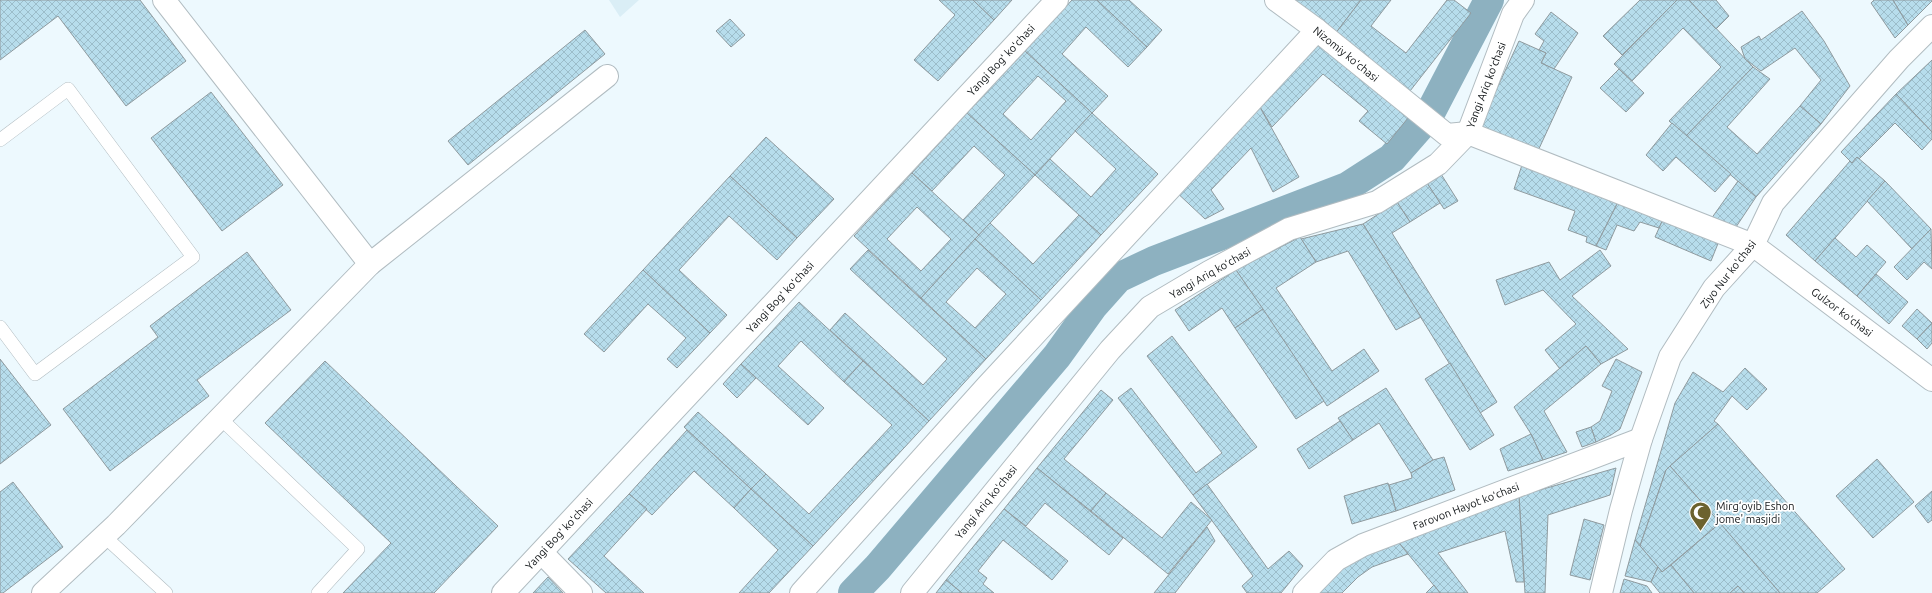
<svg xmlns="http://www.w3.org/2000/svg" width="1932" height="593" font-family="Ubuntu,sans-serif">
<style>
.built{fill:#daeef6}
.lines{fill:none;stroke-linecap:round;stroke-linejoin:round}
.canal{stroke:#8db1c0;stroke-width:30}
.building{fill:url(#building-cross-hatch);stroke:#8f9a9e;fill-rule:evenodd}
.lane-casing{stroke:#b1bcc1;stroke-width:14}
.street-casing{stroke:#b1bcc1;stroke-width:24}
.secondary-casing{stroke:#b1bcc1;stroke-width:24}
.lane{stroke:#fff;stroke-width:13}
.street{stroke:#fff;stroke-width:22}
.secondary{stroke:#fff;stroke-width:22}
.labels{text-anchor:middle;stroke-width:3.5;stroke-linejoin:round;paint-order:stroke}
.street-label{font-size:11px;fill:#131719;stroke:#fff}
.poi-label{font-size:11px;fill:#131719;stroke:#fff;text-anchor:start}
</style>
<defs>
<pattern id="building-cross-hatch" width="8" height="8" patternUnits="userSpaceOnUse"><rect width="8" height="8" fill="#b7ddec"/><path d="M0 0l8 8M0 8l8-8" fill="none" stroke="#9cbdca"/></pattern>
</defs>
<rect width="100%" height="100%" fill="#edf9fe"/>
<path class="built" d="M609 0H639L620 17Z"/>
<g class="lines">
<path class="canal" d="M853 593 878 567 1057 356 1093 306 1118 278 1154 261 1347 187 1392 158 1428 117 1489 0"/>
</g>
<g class="building">
<path d="M0 0H140L186 61 126 106 58 16 0 60Z"/>
<path d="M939 0H973L994 20 938 81 914 60 955 15Z"/>
<path d="M973 0H1012L994 20Z"/>
<path d="M1072 0H1097L1147 47 1128 67 1086 27 1062 54 1108 96 1092 113 1025 51Z"/>
<path d="M1097 0H1129L1162 30 1147 47Z"/>
<path d="M1293 0H1361L1335 34Z"/>
<path d="M1361 0H1391L1371 26 1406 53 1447 0H1454L1471 13 1410 91 1335 34Z"/>
<path d="M1640 0H1677L1622 55 1603 36Z"/>
<path d="M1677 0H1689L1753 67 1686 136 1669 121 1721 67 1683 28 1632 81 1614 64Z"/>
<path d="M1689 0H1716L1729 16 1716 29Z"/>
<path d="M1874 0H1893L1908 25 1895 38 1871 3Z"/>
<path d="M1893 0H1932V1L1908 25Z"/>
<path d="M1802 11 1824 41 1850 86 1821 124 1800 106 1821 80 1795 48 1761 71 1745 59 1741 47 1759 36 1761 40Z"/>
<path d="M1551 12 1578 33 1554 69 1541 63 1546 53 1539 50 1544 41 1535 34Z"/>
<path d="M730 19 745 35 731 47 716 31Z"/>
<path d="M585 30 605 54 468 165 448 141Z"/>
<path d="M1319 37 1412 113 1387 144 1359 121 1368 111 1323 74 1272 127 1257 102Z"/>
<path d="M1519 41 1546 53 1541 63 1572 77 1537 153 1479 127Z"/>
<path d="M1025 51 1092 113 1035 175 967 113ZM1038 76 1066 101 1031 140 1003 114Z"/>
<path d="M1932 60V132L1896 94Z"/>
<path d="M1753 67 1770 79 1727 127 1757 154 1800 106 1821 124 1756 197 1686 136Z"/>
<path d="M1619 69 1644 93 1626 112 1600 88Z"/>
<path d="M211 92 283 185 222 231 151 138Z"/>
<path d="M1896 94 1932 132V139L1922 150 1895 123 1859 159 1857 157 1852 163 1841 152Z"/>
<path d="M1257 102 1299 177 1273 192 1251 148 1211 190 1224 209 1205 219 1173 189Z"/>
<path d="M967 113 1035 175 979 235 963 220 1005 175 974 146 932 191 912 173Z"/>
<path d="M1092 113 1158 174 1101 235 1035 175 1050 159 1091 197 1116 169 1075 131Z"/>
<path d="M1672 123 1731 174 1715 192 1676 157 1663 171 1646 155Z"/>
<path d="M766 137 834 199 797 238 730 176Z"/>
<path d="M1857 157 1885 181 1815 261 1786 235 1850 161 1852 163Z"/>
<path d="M1523 162 1618 202 1596 246 1586 242 1587 237 1568 230 1575 211 1514 189Z"/>
<path d="M912 173 979 235 921 298 854 236ZM917 207 951 239 921 271 887 239Z"/>
<path d="M1441 174 1458 201 1444 209 1427 183Z"/>
<path d="M730 176 797 238 777 260 729 216 679 270 727 315 710 333 643 270Z"/>
<path d="M1738 181 1756 197 1734 230 1711 219Z"/>
<path d="M1885 181 1931 229 1912 249 1867 201Z"/>
<path d="M1427 183 1440 203 1410 222 1397 202Z"/>
<path d="M1397 202 1410 222 1392 233 1497 402 1480 413 1363 224Z"/>
<path d="M1618 202 1664 217 1659 228 1640 222 1634 231 1617 225 1606 250 1596 246Z"/>
<path d="M1079 215 1101 235 1041 300 975 239 990 223 1033 264Z"/>
<path d="M1664 217 1719 241 1711 261 1655 237Z"/>
<path d="M1363 224 1421 317 1396 330 1348 251 1316 262 1301 239Z"/>
<path d="M1931 229 1932 269 1924 262 1907 280 1894 267Z"/>
<path d="M1300 237 1316 262 1276 288 1332 371 1364 349 1379 371 1327 406 1236 270Z"/>
<path d="M1835 238 1856 257 1867 245 1886 262 1857 296 1815 261Z"/>
<path d="M975 239 1041 300 986 359 921 298ZM977 268 1006 294 975 328 946 302Z"/>
<path d="M868 250 986 359 929 421 830 330 845 313 923 385 947 359 850 269Z"/>
<path d="M1600 250 1611 266 1572 296 1628 349 1601 364 1586 346 1560 369 1545 350 1576 324 1543 290 1505 305 1496 280 1549 262 1560 280Z"/>
<path d="M247 252 291 310 197 380 209 396 110 471 63 409 158 337 150 326Z"/>
<path d="M643 270 710 333 677 368 667 359 686 338 648 304 604 352 584 334Z"/>
<path d="M1236 270 1263 309 1235 328 1222 308 1189 331 1175 310Z"/>
<path d="M1876 274 1908 302 1889 324 1857 296Z"/>
<path d="M799 302 863 361 844 382 801 341 778 366 824 408 808 425 741 364Z"/>
<path d="M1263 309 1324 401 1296 419 1235 328Z"/>
<path d="M1917 309 1932 323 1917 339 1902 326Z"/>
<path d="M1932 323V343L1927 349 1917 339Z"/>
<path d="M1172 336 1257 447 1193 495 1118 398 1131 388 1196 473 1222 453 1147 356Z"/>
<path d="M1586 346 1601 364 1544 411 1567 452 1543 460 1531 434 1514 407Z"/>
<path d="M0 359 51 425 0 464Z"/>
<path d="M1616 359 1642 372 1620 429 1611 435 1596 442 1591 427 1600 421 1612 391 1602 386Z"/>
<path d="M325 361 498 526 434 593H343L391 543 265 423Z"/>
<path d="M863 361 929 421 813 546 751 489 766 474 809 514 892 425 844 382Z"/>
<path d="M1450 363 1494 435 1470 450 1425 379Z"/>
<path d="M741 364 756 378 737 398 723 384Z"/>
<path d="M1745 368 1767 389 1747 410 1732 396 1714 421 1718 424 1666 470 1640 546 1635 540 1675 403 1693 372 1723 392Z"/>
<path d="M1386 388 1433 460 1411 473 1379 423 1353 440 1338 418Z"/>
<path d="M1101 390 1113 400 1064 459 1106 493 1091 511 1037 468Z"/>
<path d="M698 412 766 474 751 489 684 427Z"/>
<path d="M1340 421 1353 440 1309 469 1297 449Z"/>
<path d="M1718 424 1845 569 1817 593H1780L1670 466Z"/>
<path d="M1591 427 1596 442 1582 447 1576 432Z"/>
<path d="M687 430 751 489 734 508 694 471 652 515 629 494Z"/>
<path d="M1531 434 1543 460 1508 471 1500 449Z"/>
<path d="M1444 457 1455 490 1396 511 1389 485 1412 478 1411 473 1433 460Z"/>
<path d="M1877 459 1914 502 1873 538 1836 496Z"/>
<path d="M1670 466 1720 523 1662 572 1640 546 1666 470Z"/>
<path d="M1037 468 1123 538 1109 555 1045 503 1026 526 1004 509Z"/>
<path d="M1616 468 1610 495 1548 515 1545 593H1525L1519 496Z"/>
<path d="M13 482 63 547 3 593H0V492Z"/>
<path d="M1388 483 1396 511 1352 524 1344 496Z"/>
<path d="M1207 484 1268 569 1289 551 1303 566 1281 593H1247L1242 586 1253 576 1193 495Z"/>
<path d="M751 489 813 546 769 593H739L778 550 734 508Z"/>
<path d="M1932 491V520L1928 523 1915 506Z"/>
<path d="M1106 493 1162 538 1191 502 1212 520 1168 574 1091 511Z"/>
<path d="M629 494 647 509 604 556 644 593H606L568 559Z"/>
<path d="M1519 496 1524 582H1516L1505 531 1438 553 1468 593H1440L1395 538Z"/>
<path d="M1004 509 1068 561 1052 580 1003 540 978 571 987 578 983 584 994 593H962L946 580Z"/>
<path d="M1584 519 1604 525 1590 580 1570 575Z"/>
<path d="M1720 523 1780 593H1744L1738 586 1730 593H1694L1671 565Z"/>
<path d="M1207 527 1215 541 1175 593H1154Z"/>
<path d="M1395 538 1408 554 1372 567 1358 577 1342 593H1312L1341 562Z"/>
<path d="M1635 540 1658 567 1651 582 1625 576Z"/>
<path d="M1671 565 1694 593H1660L1651 582 1658 567 1662 572Z"/>
<path d="M548 577 563 593H533Z"/>
<path d="M1624 579 1647 586 1652 593H1620Z"/>
<path d="M946 580 962 593H936Z"/>
<path d="M1434 585 1440 593H1426Z"/>
<path d="M1738 586 1744 593H1730Z"/>
</g>
<g class="lines">
<defs>
<g id="lane">
<path d="M0 140 68 89 193 257 35 374 0 327"/>
<path d="M220 418 358 549 318 593"/>
<path d="M104 536 166 593"/>
</g>
<g id="street">
<path d="M164 0 370 264"/>
<path d="M1276 0 1317 30 1447 135 1468 133 1753 245 1932 380"/>
<path d="M542 553 581 593"/>
<path d="M43 593 116 525 370 264 607 76"/>
<path d="M503 593 1057 0"/>
<path d="M801 593 987 386 1317 30"/>
<path d="M912 593 1110 350 1150 307 1209 272 1289 229 1377 202 1438 164 1468 133 1513 14 1523 0"/>
<path d="M1304 593 1336 560 1363 545 1641 439"/>
</g>
<path id="secondary" d="M1601 593 1621 510 1641 439 1670 357 1714 288 1753 245 1773 203 1899 59 1932 26"/>
</defs>
<use href="#lane" class="lane-casing"/>
<use href="#street" class="street-casing"/>
<use href="#secondary" class="secondary-casing"/>
<use href="#lane" class="lane"/>
<use href="#street" class="street"/>
<use href="#secondary" class="secondary"/>
</g>
<defs>
<symbol id="mosque-pin" viewBox="-11 -11 22 30"><path d="M0 17L-7.5 6A9.5 9.5 0 1 1 7.5 6Z" fill="#6c622e" stroke="#fff"/><path d="M3.5-4.9A6 6 0 1 0 3.5 4.9A5 5 0 1 1 3.5-4.9Z" fill="#fff"/></symbol>
</defs>
<g fill-rule="evenodd">
<use href="#mosque-pin" x="1688" y="500" width="25" height="34"/>
</g>
<g class="labels">
<g class="street-label">
<text transform="translate(1346 54) rotate(39)" y="4">Nizomiy koʻchasi</text>
<text transform="translate(1001 60) rotate(-47)" y="4">Yangi Bogʻ koʻchasi</text>
<text transform="translate(1486 85) rotate(-69)" y="4">Yangi Ariq koʻchasi</text>
<text transform="translate(1210 273) rotate(-30)" y="4">Yangi Ariq koʻchasi</text>
<text transform="translate(1728 274) rotate(-52)" y="4">Ziyo Nur koʻchasi</text>
<text transform="translate(780 297) rotate(-47)" y="4">Yangi Bogʻ koʻchasi</text>
<text transform="translate(1842 312) rotate(37)" y="4">Gulzor koʻchasi</text>
<text transform="translate(986 502) rotate(-51)" y="4">Yangi Ariq koʻchasi</text>
<text transform="translate(1466 506) rotate(-21)" y="4">Farovon Hayot koʻchasi</text>
<text transform="translate(559 534) rotate(-47)" y="4">Yangi Bogʻ koʻchasi</text>
</g>
<g class="poi-label">
<text x="1716" y="510">Mirg‘oyib Eshon<tspan x="1716" dy="13">jome' masjidi</tspan></text>
</g>
</g>
</svg>
